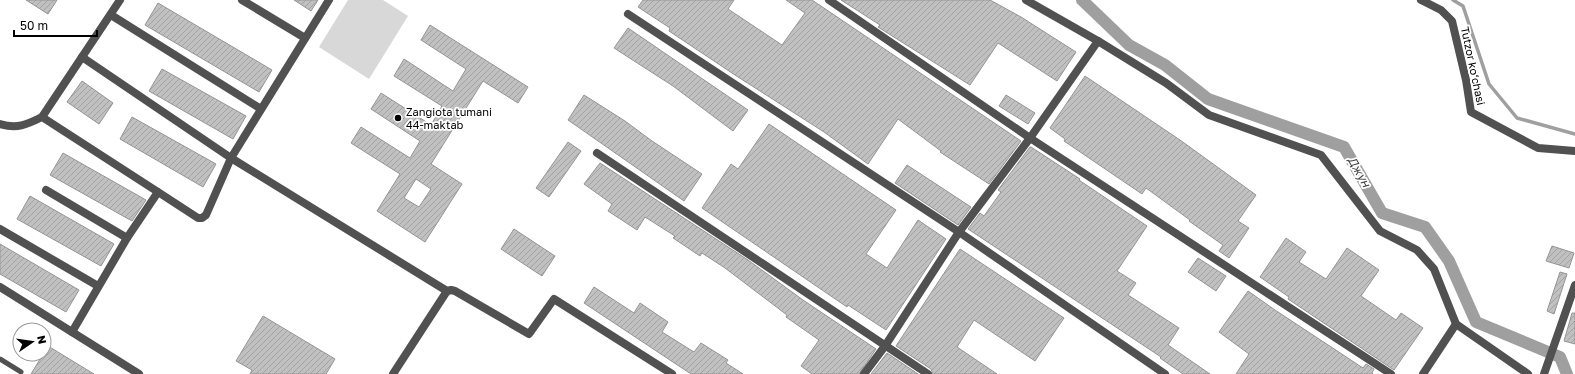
<svg xmlns="http://www.w3.org/2000/svg" width="1575" height="374" font-family="'Golos Text',sans-serif">
<style>
.pitch{fill:#d8d8d8}
.lines{fill:none;stroke-linecap:round;stroke-linejoin:round}
.stream{stroke:#9f9f9f;stroke-width:3.5}
.canal{stroke:#9f9f9f;stroke-width:12}
.building{fill:url(#building-hatch);stroke:#959595;fill-rule:evenodd}
.lane{stroke:#515151;stroke-width:5}
.street{stroke:#515151;stroke-width:8}
.poi-dot{fill:#000;stroke:#fff;stroke-width:1.5}
.labels{text-anchor:middle;stroke-width:3.5;stroke-linejoin:round;paint-order:stroke}
.street-label{font-size:11px;fill:#000;stroke:#fff}
.poi-label{font-size:11px;fill:#000;stroke:#fff;text-anchor:start}
.water-label{font-size:12px;font-style:italic;fill:#404040;stroke:#fff}
</style>
<defs>
<pattern id="building-hatch" width="6" height="6" patternUnits="userSpaceOnUse"><rect width="6" height="6" fill="#c0c0c0"/><path d="M-1 1l2-2M0 6l6-6M5 7l2-2" fill="none" stroke="#a3a3a3"/></pattern>
</defs>
<rect width="100%" height="100%" fill="#fff"/>
<path class="pitch" d="M348 0H383L408 16 369 79 319 47Z"/>
<g class="lines">
<path class="stream" d="M1453 0 1463 6 1489 84 1517 118 1575 134"/>
<path class="canal" d="M1082 0 1129 45 1165 65 1208 99 1344 147 1382 213 1425 227 1449 261 1476 322 1560 357 1567 374"/>
</g>
<g class="building">
<path d="M26 0H57L48 14Z"/>
<path d="M294 0H318L311 11Z"/>
<path d="M643 0H734L728 9 782 45 805 13 786 0H812L1021 141 989 184 940 152 941 151 898 119 868 164 824 132 735 75 669 31 670 28 638 7Z"/>
<path d="M841 0H990L1021 17 1076 52 1057 81 998 43 970 85 878 27 880 25Z"/>
<path d="M158 3 272 70 259 92 145 25Z"/>
<path d="M430 25 528 87 518 103 483 81 431 164 462 184 425 242 377 211 400 174 351 143 361 127 410 158 420 141 371 109 381 93 431 125 442 106 394 76 404 59 453 91 466 69 421 40ZM416 179 431 189 419 207 404 198Z"/>
<path d="M628 28 748 110 733 131 673 86 614 48Z"/>
<path d="M162 69 246 116 233 139 149 91Z"/>
<path d="M1085 76 1180 140 1256 195 1238 221 1249 228 1229 258 1219 251 1223 245 1189 221 1190 220 1146 188 1142 194 1064 141 1065 139 1050 128Z"/>
<path d="M82 81 113 103 99 124 67 102Z"/>
<path d="M584 95 625 121 652 141 702 174 684 201 568 120Z"/>
<path d="M1006 95 1035 113 1028 124 999 106Z"/>
<path d="M132 117 216 164 203 187 120 139Z"/>
<path d="M769 124 896 210 866 254 887 268 918 220 946 239 886 330 848 305 847 307 702 208 731 164 738 169Z"/>
<path d="M568 142 581 151 549 197 536 188Z"/>
<path d="M1030 147H1031L1080 179 1079 180 1147 226 1117 271 1136 283 1128 295 1179 328 1168 345 1210 374H1183L1160 358 1161 357 968 229 980 213 984 216 1001 192 998 190Z"/>
<path d="M63 153 146 200 132 221 50 175Z"/>
<path d="M600 163 748 260 803 300 876 349 859 374H812L801 366 819 340 786 317 787 315 725 268 702 253 700 256 673 238 675 236 645 217 637 230 608 211 612 204 584 184Z"/>
<path d="M907 165 971 207 958 225 895 183Z"/>
<path d="M30 196 114 244 101 266 17 219Z"/>
<path d="M514 229 555 256 542 276 501 249Z"/>
<path d="M1286 238 1306 252 1299 262 1326 279 1347 248 1379 270 1361 296 1396 320 1401 313 1423 328 1394 370 1288 299 1289 297 1260 277Z"/>
<path d="M0 244 79 290 66 312 0 274Z"/>
<path d="M1552 246 1574 253 1569 268 1546 261Z"/>
<path d="M960 249 1064 318 1035 361 974 320 957 347 997 374H933L931 369 896 346Z"/>
<path d="M1198 258 1226 276 1216 291 1188 272Z"/>
<path d="M1560 272 1567 274 1554 314 1547 311Z"/>
<path d="M594 287 634 313 640 303 668 322 662 332 694 352 701 343 728 360 726 363 743 374H691L584 303Z"/>
<path d="M1248 291 1275 310 1363 368 1366 364 1374 369 1372 373 1373 374H1236L1249 354 1219 332Z"/>
<path d="M1572 313H1575V344L1564 341Z"/>
<path d="M263 316 335 359 326 374H250L252 370 236 361Z"/>
<path d="M48 346 94 374H31Z"/>
<path d="M887 353 918 374H871Z"/>
</g>
<g class="lines">
<path class="lane" d="M0 359 21 372"/>
<g class="street">
<path d="M242 0 305 38"/>
<path d="M829 0 1030 138 1391 374"/>
<path d="M1026 0 1098 41 1166 83 1209 115 1321 155 1380 231 1417 250 1434 269 1456 324 1528 374"/>
<path d="M1421 0 1441 10 1452 21 1466 80 1471 112 1538 148 1575 151"/>
<path d="M628 14 959 232 1165 374"/>
<path d="M111 15 261 109"/>
<path d="M82 57 231 158 447 291 451 290 455 291 529 334 554 299 672 374"/>
<path d="M42 117 120 0"/>
<path d="M0 124C17 129 26 125 42 117L158 192"/>
<path d="M597 153 928 374"/>
<path d="M46 190 127 238"/>
<path d="M0 229 98 286"/>
<path d="M0 287 139 374"/>
<path d="M72 332 127 238 158 192 198 218H202L206 215 231 158 329 0"/>
<path d="M393 374 447 291"/>
<path d="M864 374 885 346 959 232 1030 138 1098 41"/>
<path d="M1423 374 1456 324"/>
<path d="M1544 374 1575 285"/>
</g>
</g>
<circle class="poi-dot" cx="398" cy="118" r="4"/>
<g class="labels">
<g class="street-label">
<text transform="translate(1473 66) rotate(78)" y="4">Tutzor ko‘chasi</text>
</g>
<g class="poi-label">
<text x="406" y="116">Zangiota tumani<tspan x="406" dy="13">44-maktab</tspan></text>
</g>
<g class="water-label">
<text transform="translate(1359 172) rotate(60)" y="4">Джун</text>
</g>
</g>
<g transform="translate(32 342) rotate(77)"><circle r="19" fill="#ffffff" stroke="#999999"/>
<path d="M0-3L7 15L0 10L-7 15Z" fill="#000000"/>
<text y="-6" font-size="11" font-weight="bold" text-anchor="middle" fill="#000000">N</text>
</g>
<path d="M14 30v6h83v-6" fill="none" stroke="#000000" stroke-width="2"/>
<text x="20" y="30" font-size="12" fill="#000000" stroke="#ffffff" stroke-width="3" paint-order="stroke">50 m</text>
</svg>
